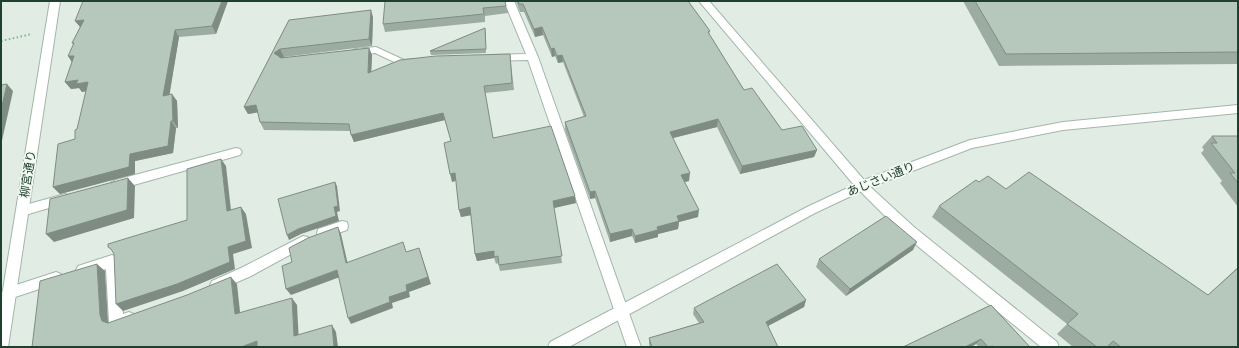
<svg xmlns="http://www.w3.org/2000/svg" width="1239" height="348" font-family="Ubuntu,'Noto Sans JP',sans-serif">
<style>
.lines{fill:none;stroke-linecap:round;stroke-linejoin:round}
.minor-casing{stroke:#a3b6aa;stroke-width:2}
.tertiary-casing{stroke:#a3b6aa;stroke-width:2}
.path{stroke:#7db493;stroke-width:2;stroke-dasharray:1.5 2.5;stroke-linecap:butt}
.minor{fill:#fff;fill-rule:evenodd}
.tertiary{fill:#fff;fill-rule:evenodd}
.wall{fill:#9daca2}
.shaded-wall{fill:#7f8c84}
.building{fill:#b6c8bc;stroke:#7f8c84}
.labels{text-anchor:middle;stroke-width:3.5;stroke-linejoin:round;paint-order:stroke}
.street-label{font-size:12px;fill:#1f402e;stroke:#f2f9f3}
</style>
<rect width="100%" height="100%" fill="#e1ede4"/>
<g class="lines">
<defs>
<g id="minor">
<path d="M504 1H514L538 57 641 347H627L528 60 494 61 489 58 494 55 526 54Z"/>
<path d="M376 47 404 60 414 59 419 62 418 64 403 66 375 53 355 55 350 52 355 49Z"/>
<path d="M236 148 240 149 242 152 240 155 116 190 112 188 110 185 112 182 116 180Z"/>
<path d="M862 181 866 183 914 227 1057 342 1059 347H1041L904 235 858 189 856 186 858 183Z"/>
<path d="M65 194 69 196 71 199 69 202 22 216 18 215 16 211 18 207Z"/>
<path d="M342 221 347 222 348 226 347 230 323 238 318 237 317 233 318 229Z"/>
<path d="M303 236 308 237 310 241 308 245 251 276 217 291 212 289 210 285 212 281 241 268Z"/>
<path d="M112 255 117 257 119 261 123 314 129 312 134 314 136 318 134 322 116 328 111 327 109 322 106 269 83 276 78 274 76 270 78 266Z"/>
<path d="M56 272 61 274 63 278 61 282 9 299 4 297 2 293 4 289Z"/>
</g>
<g id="tertiary">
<path d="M50 1H60L8 347H1V302Z"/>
<path d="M699 1H709L864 180 970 140 1063 122 1238 105V113L1063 130 972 148 866 189 815 213 569 347H548L550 342 807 207 854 185Z"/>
</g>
</defs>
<use href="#minor" class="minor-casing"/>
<use href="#tertiary" class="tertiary-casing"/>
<path class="path" d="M1 41 32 34"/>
<use href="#minor" class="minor"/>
<use href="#tertiary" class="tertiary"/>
</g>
<g class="wall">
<path d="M228 1 216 34 179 37 169 95 177 101 178 128H176L173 153 135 161V174L60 194 53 187 75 139 86 91 82 92 79 88 71 89 65 82 72 62 73 44 72 43 80 27 75 21Z"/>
<path d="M505 1 506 6 508 13 485 16V22L385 32 383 24Z"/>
<path d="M516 1H688L710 31 709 34 744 90 782 130 817 150 814 157 740 174 717 127 673 138 689 181 684 182 698 217 679 222 678 229 658 234V237L635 243 632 236 610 242 595 198 590 199 565 130V122L584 117 563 62 558 63 555 56 552 57 543 35 535 37 524 12H520Z"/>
<path d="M963 1H1238V64L999 66Z"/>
<path d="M373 17 372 46 284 57 281 58 369 48 372 55 371 72 510 54 514 90 485 93 493 138 576 203 554 208 562 263 500 271 498 263 496 264 494 258 477 261 475 254 471 215 461 217 459 210 456 181 452 182 451 141 445 120 354 142 350 131 264 130 260 122 258 112 248 114 244 107 289 20Z"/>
<path d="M485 28 486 53 431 55 430 51Z"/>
<path d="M1212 136H1238V207L1220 183 1222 181 1201 153 1204 150 1202 147Z"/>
<path d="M979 182 1006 189 1208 295 1238 267V347H1073L1057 334 1067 324 932 217 939 206Z"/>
<path d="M913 250 846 296 816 267 819 259Z"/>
<path d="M806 300 804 307 768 326 778 347H650L649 344V338L699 323 693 314 694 308Z"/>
<path d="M991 305 1030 347H979L976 344 971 347H903Z"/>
</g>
<g class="shaded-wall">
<path d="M222 1H228L216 34 212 26Z"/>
<path d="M371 10 373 17 372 46 369 39Z"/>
<path d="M84 20 81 28 75 21Z"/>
<path d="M542 27 543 35 535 37 534 29Z"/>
<path d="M485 28 486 33V53V49Z"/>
<path d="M175 30 179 37 168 104 163 96Z"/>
<path d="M369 48 372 55 371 80 368 73Z"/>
<path d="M554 48 555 56 552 57 551 49Z"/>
<path d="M280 49 284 57 278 60 274 53Z"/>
<path d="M562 55 563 62 558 63 557 56Z"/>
<path d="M68 56H74L73 64Z"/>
<path d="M78 80 88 82 94 90 82 92 79 88 71 89 65 82Z"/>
<path d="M7 84 13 91 1 145V110Z"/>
<path d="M172 94 177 101 178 128 173 121Z"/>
<path d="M256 105 260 112 248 114 244 107Z"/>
<path d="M443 113 445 120 354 142 351 135Z"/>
<path d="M718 119 717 127 669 139 670 132Z"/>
<path d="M171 121 176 128 173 153 135 161V174L60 194 53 187 130 154Z"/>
<path d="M817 150 814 157 740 174 742 166Z"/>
<path d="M221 159 226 166 232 219 227 211Z"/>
<path d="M455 173 457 180 452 182 450 174Z"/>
<path d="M690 173 689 181 680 183 681 175Z"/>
<path d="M128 178 135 186 134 218 54 242 46 234Z"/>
<path d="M335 182 337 186 340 211 337 212 339 221 301 234 289 240 287 235 334 207Z"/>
<path d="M595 191V198L590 199V192Z"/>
<path d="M575 196 576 203 554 208 553 201Z"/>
<path d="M241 207 246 214 252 248 233 254 235 269 183 291 123 311 116 304 228 247Z"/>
<path d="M470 207 472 215 461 217 459 210Z"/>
<path d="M699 210 698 217 679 222 678 229 658 234V237L635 243V236L657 227 677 216Z"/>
<path d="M338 227 341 234 349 269 346 263Z"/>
<path d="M632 229V236L610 242V234Z"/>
<path d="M917 242 913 250 846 296 850 289Z"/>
<path d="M419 248 431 284 409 292 410 297 392 303 393 308 351 324 348 318 406 285Z"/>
<path d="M494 251V258L477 261 475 254Z"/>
<path d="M97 264 105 271 108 322 110 328 102 321 100 315Z"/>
<path d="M337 270 340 277 291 295 286 289Z"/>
<path d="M231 277 237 284 241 321 235 314Z"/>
<path d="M292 298 297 305 299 343 294 336Z"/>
<path d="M806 300 804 307 764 328 766 322Z"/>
<path d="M332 325 336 332 338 347H334Z"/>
<path d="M981 339 976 344 971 347H965Z"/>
<path d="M257 341 262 347H241Z"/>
</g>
<g class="building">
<path d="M83 1H222L212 26 175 30 163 96 172 94 173 121H171L168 146 130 154 129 167 53 187 58 144 75 139V130L77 129 88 82 76 84 78 80 65 82 74 56H68L74 43H72L84 20 75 21Z"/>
<path d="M385 1H505L506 6 483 8 484 14 383 24Z"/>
<path d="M518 1H688L710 31 708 32 744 90 752 88 782 130 802 126 817 150 742 166 718 119 670 132 690 173 681 175 699 210 677 216 679 221 657 227 658 230 635 236 632 229 610 234 595 191 590 192 565 122 586 116 562 55 557 56 554 48 551 49 542 27 534 29 523 4H519Z"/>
<path d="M975 1H1238V52L1006 54Z"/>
<path d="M371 10 369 39 280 49 274 53 281 58 369 48 368 73 400 60 436 56 510 54 512 83 484 86 493 138 551 126 575 196 553 201 562 256 499 265 498 256 494 257V251L475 254 470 207 459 210 455 173 450 174 444 143 451 141 443 113 351 135 349 124 260 122 256 105 244 107 289 20Z"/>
<path d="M485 28 486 49 430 51Z"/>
<path d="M7 84 1 110V85Z"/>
<path d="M1212 136H1238V183L1230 173H1235L1211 143H1217Z"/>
<path d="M221 159 227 211 241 207 246 241 228 247 230 262 177 284 116 304 114 254 111 249 108 247V244L187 220V169Z"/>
<path d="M1029 172 1208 295 1238 268V347H1121L1113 341 1107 347H1097L1067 324 1078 314 939 206 976 180 979 182 988 176 1006 189Z"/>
<path d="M128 178 127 210 46 234 50 199Z"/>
<path d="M335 182 338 206 334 207 336 216 298 229 287 235 278 199Z"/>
<path d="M886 216 917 242 850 289 819 259Z"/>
<path d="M338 227 346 263 403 242 406 252 419 248 428 277 406 285 407 291 389 297 390 302 348 318 337 270 286 289 282 266 292 262 289 248 308 238Z"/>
<path d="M97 264 100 315 102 321 108 323 187 295 231 277 235 314 292 298 294 336 332 325 334 347H257V341L241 347H32L40 281Z"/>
<path d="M777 264 806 300 766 322 778 347H652L649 338 704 322 694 308Z"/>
<path d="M991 305 1030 347H993V346L988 347 981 339 965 347H903Z"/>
</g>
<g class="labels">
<g class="street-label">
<text transform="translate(28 174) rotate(-81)" y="4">柳宮通り</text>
<text transform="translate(881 179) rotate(-22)" y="4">あじさい通り</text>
</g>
</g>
<rect width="1239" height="348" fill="none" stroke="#1f402e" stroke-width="4"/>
</svg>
